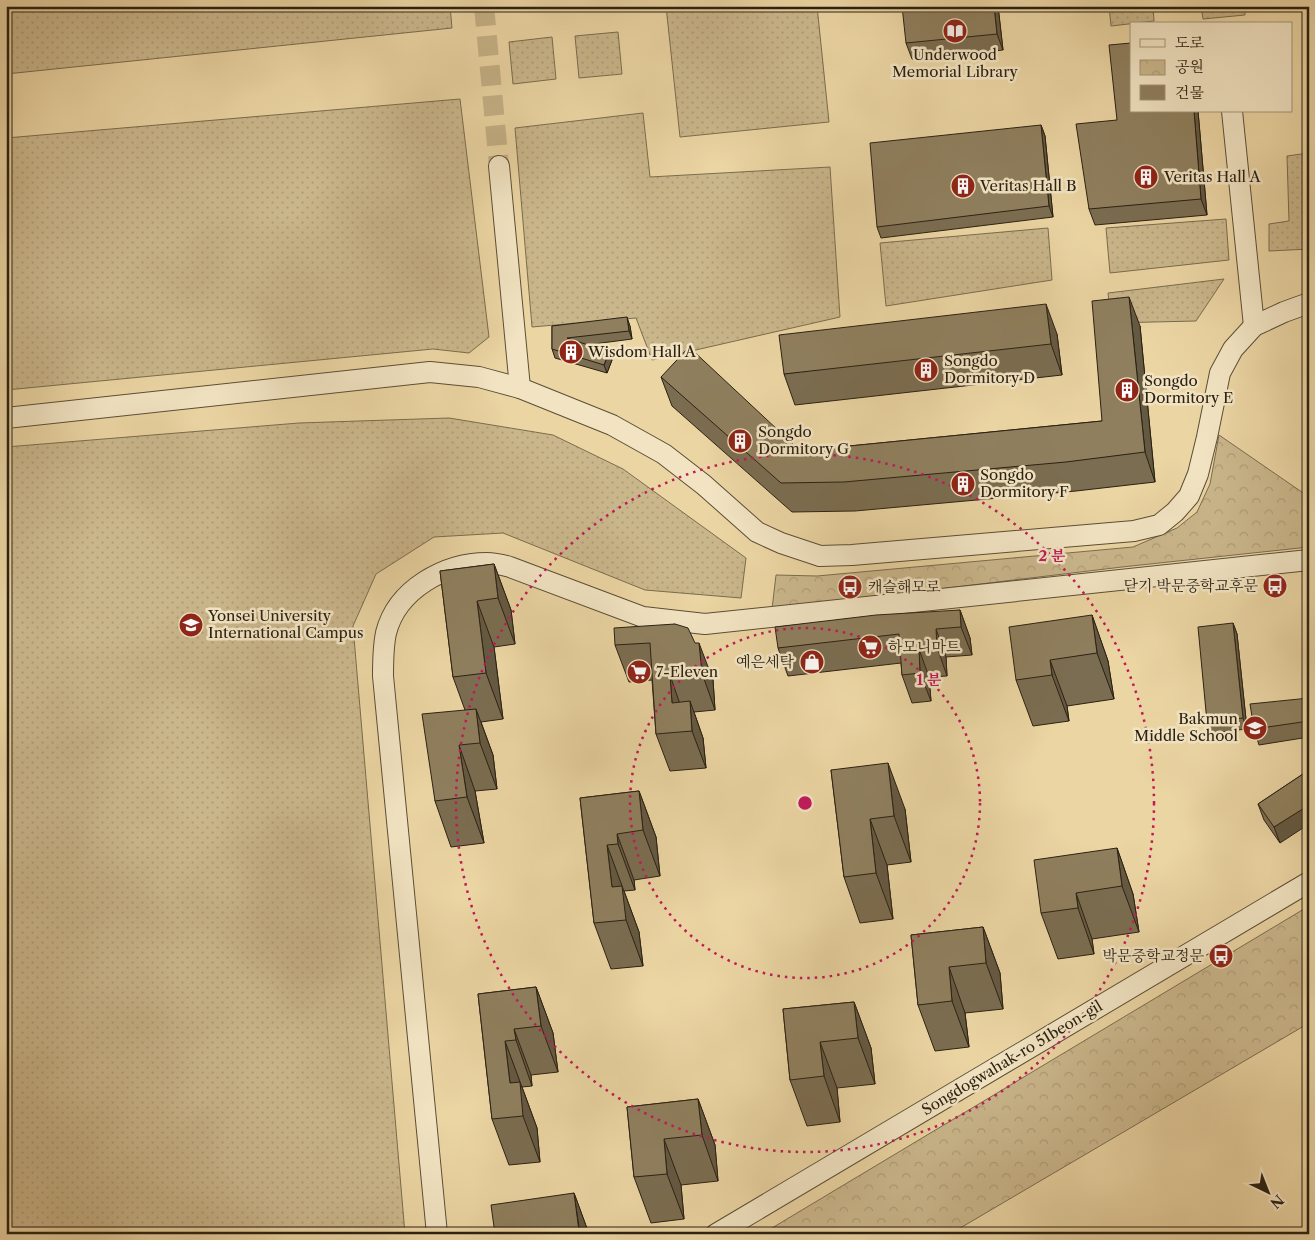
<svg xmlns="http://www.w3.org/2000/svg" width="1315" height="1240" font-family="'Libre Caslon Text','Noto Serif KR',serif">
<style>
.grass{fill:url(#grass-dots);stroke:#7a6c4f}
.park{fill:url(#park-crowns);stroke:#7a6c4f}
.lines{fill:none;stroke-linecap:round;stroke-linejoin:round}
.minor-tunnel{stroke:#c5b186;stroke-width:20;stroke-dasharray:20 10;stroke-linecap:butt}
.minor-casing{stroke:#5b4e37;stroke-width:22}
.minor{stroke:#f2e4c3;stroke-width:20}
.wall{fill:#7b6d51;stroke:#2b2113}
.shaded-wall{fill:#645942;stroke:#2b2113}
.building{fill:#8f7f5e;stroke:#2b2113}
.ring{fill:none;stroke:#c2185b;stroke-width:2.5;stroke-dasharray:2.5 5}
.labels{text-anchor:middle;stroke-width:5;stroke-linejoin:round;paint-order:stroke}
.poi-label{font-size:15px;fill:#2b2113;stroke:#f2e4c3;text-anchor:start}
.street-label{font-size:15px;fill:#2b2113;stroke:#f2e4c3}
.centre{fill:#c2185b;stroke:#f2e4c3;stroke-width:2.5}
.ring-label{font-size:15px;text-anchor:middle;font-weight:bold;fill:#c2185b;stroke:#f2e4c3;stroke-width:5;stroke-linejoin:round;paint-order:stroke}
</style>
<defs>
<pattern id="grass-dots" width="8" height="8" patternUnits="userSpaceOnUse" patternTransform="scale(1.25)"><rect width="8" height="8" fill="#cab68b"/><path d="M2 2h.1M6 6h.1" fill="none" stroke="#ae9c77" stroke-width="1.8" stroke-linecap="round"/></pattern>
<pattern id="park-crowns" width="20" height="18" patternUnits="userSpaceOnUse" patternTransform="scale(1.25)"><rect width="20" height="18" fill="#cab68b"/><path d="M2 6a3 3 0 1 1 6 0M12 15a3 3 0 1 1 6 0" fill="none" stroke="#ae9c77"/></pattern>
</defs>
<rect width="100%" height="100%" fill="#ebd5a3"/>
<filter id="stains"><feTurbulence type="fractalNoise" baseFrequency=".004" numOctaves="4"/><feColorMatrix values="0 0 0 0 .2 0 0 0 0 .09 0 0 0 0 .02 0 0 0 .5 -.17"/></filter>
<radialGradient id="worn" r=".72"><stop offset=".6" stop-color="#630" stop-opacity="0"/><stop offset="1" stop-color="#630" stop-opacity=".3"/></radialGradient>
<g class="grass">
<path d="M6 6H450L452 28 6 74Z"/>
<path d="M666 6H817L829 122 680 137Z"/>
<path d="M1109 6H1153L1154 21 1111 26Z"/>
<path d="M1201 6H1245V15L1203 19Z"/>
<path d="M618 32 622 74 579 78 575 36Z"/>
<path d="M552 37 556 79 513 84 509 42Z"/>
<path d="M460 99 489 337 469 353 433 349 6 390V138Z"/>
<path d="M643 113 650 177 830 167 840 317 652 360 636 318 532 327 515 128Z"/>
<path d="M1309 153V249L1269 251V224L1289 221 1287 156Z"/>
<path d="M1226 219 1229 260 1110 273 1106 228Z"/>
<path d="M1048 228 1052 280 886 306 880 243Z"/>
<path d="M1224 279 1196 321 1111 323 1108 293Z"/>
<path d="M449 418 553 435 623 469 746 558 741 598 645 590 503 533 434 537 376 574 353 626 405 1234H6V447L299 423Z"/>
</g>
<g class="park">
<path d="M1219 435 1309 497V547L1122 567 772 609 776 575 817 576 1133 547 1177 528 1197 512 1210 484Z"/>
<path d="M1309 906V1023L950 1234H762Z"/>
</g>
<g class="lines">
<path class="minor-tunnel" d="M484 6 499 166"/>
<defs>
<g id="minor">
<path d="M1232 111 1254 326"/>
<path d="M499 166 520 388"/>
<path d="M6 418 430 372 479 377 520 388 612 425 664 454 704 485 757 532 781 543 820 556 852 555 1134 531 1159 525 1175 512 1189 496 1198 474 1207 437 1220 373 1233 349 1254 326 1284 312 1309 303"/>
<path d="M437 1234 383 676C383 661 383 647 386 633 397 589 445 563 487 563 495 563 503 565 510 567L643 617 705 624 1309 560"/>
<path d="M716 1234 1309 882"/>
</g>
</defs>
<use href="#minor" class="minor-casing"/>
<use href="#minor" class="minor"/>
</g>
<g class="wall">
<path d="M998 6 1003 50 912 59 906 43Z"/>
<path d="M1198 111 1207 215 1095 225 1089 209 1117 120Z"/>
<path d="M1041 125 1045 136 1053 217 881 238 877 227Z"/>
<path d="M552 326H630L632 339 586 345 612 360 607 373 555 358 552 349Z"/>
<path d="M1140 326 1155 482 1076 491 855 511 792 512 672 406 661 377 795 446 839 447 1102 421Z"/>
<path d="M1057 334 1062 375 795 405 784 374Z"/>
<path d="M494 564 511 610 515 644 494 647 503 719 481 722 493 755 497 789 475 791 484 843 451 847 435 801 465 710 453 677 440 571Z"/>
<path d="M960 610 970 638 972 655 946 657 947 676 929 677 931 701 912 703 902 675 901 663 788 676 778 648Z"/>
<path d="M1092 615 1108 661 1114 699 1067 706 1069 721 1033 726 1016 680Z"/>
<path d="M1233 623 1237 634 1247 729 1211 733 1207 722Z"/>
<path d="M675 624 713 680 715 710 694 712 703 738 706 768 670 771 656 734 652 680 629 682 615 645Z"/>
<path d="M1309 698V737L1259 745 1254 729Z"/>
<path d="M831 770 905 809 911 862 887 865 893 919 860 923 844 877Z"/>
<path d="M1309 770 1280 843 1264 820 1258 804Z"/>
<path d="M639 791 656 837 660 876 634 880 635 890 624 891 639 932 643 966 611 969 594 923 580 798Z"/>
<path d="M1117 848 1133 894 1139 932 1092 939 1094 954 1058 959 1041 913Z"/>
<path d="M983 927 1000 973 1003 1009 965 1013 969 1047 935 1051 918 1005 911 935Z"/>
<path d="M536 987 553 1033 558 1072 531 1075 532 1086 522 1087 537 1128 540 1162 509 1165 492 1119 478 994Z"/>
<path d="M854 1002 871 1048 875 1084 837 1088 840 1122 807 1126 790 1080 783 1009Z"/>
<path d="M698 1099 715 1145 718 1181 681 1185 684 1219 651 1223 634 1177 627 1107Z"/>
<path d="M574 1193 589 1234H495Z"/>
</g>
<g class="shaded-wall">
<path d="M994 6H998L1003 50 997 34Z"/>
<path d="M1194 111H1198L1207 215 1201 199Z"/>
<path d="M1041 125 1045 136 1053 217 1049 206Z"/>
<path d="M1129 297 1140 326 1155 482 1145 452Z"/>
<path d="M1046 304 1057 334 1062 375 1051 344Z"/>
<path d="M627 317 630 326 632 339 629 331Z"/>
<path d="M609 352 612 360 607 373 604 365Z"/>
<path d="M494 564 511 610 515 644 498 598Z"/>
<path d="M477 601 494 647 503 719 486 673Z"/>
<path d="M960 610 970 638 972 655 961 627Z"/>
<path d="M1092 615 1108 661 1114 699 1097 653Z"/>
<path d="M1233 623 1237 634 1247 729 1243 718Z"/>
<path d="M936 629 946 657 947 676 937 647Z"/>
<path d="M699 643 713 680 715 710 702 673Z"/>
<path d="M919 649 929 677 931 701 920 673Z"/>
<path d="M1050 660 1067 706 1069 721 1052 675Z"/>
<path d="M670 675 683 713 672 703Z"/>
<path d="M690 701 703 738 706 768 692 731Z"/>
<path d="M476 709 493 755 497 789 480 743Z"/>
<path d="M459 745 475 791 484 843 467 797Z"/>
<path d="M888 763 905 809 911 862 894 816Z"/>
<path d="M639 791 656 837 660 876 643 830Z"/>
<path d="M1309 805V824L1280 843 1274 827Z"/>
<path d="M870 819 887 865 893 919 876 873Z"/>
<path d="M617 834 634 880 635 890 618 844Z"/>
<path d="M607 845 639 932 643 966 626 920 612 887Z"/>
<path d="M1117 848 1133 894 1139 932 1122 886Z"/>
<path d="M1076 893 1092 939 1094 954 1078 908Z"/>
<path d="M983 927 1000 973 1003 1009 986 963Z"/>
<path d="M949 967 965 1013 969 1047 952 1001Z"/>
<path d="M536 987 553 1033 558 1072 541 1026Z"/>
<path d="M854 1002 871 1048 875 1084 858 1038Z"/>
<path d="M514 1029 531 1075 532 1086 516 1040Z"/>
<path d="M505 1041 537 1128 540 1162 523 1116 510 1083Z"/>
<path d="M820 1042 837 1088 840 1122 824 1076Z"/>
<path d="M698 1099 715 1145 718 1181 702 1135Z"/>
<path d="M664 1139 681 1185 684 1219 667 1174Z"/>
<path d="M574 1193 589 1234H580Z"/>
</g>
<g class="building">
<path d="M902 6H994L997 34 906 43Z"/>
<path d="M1131 43V111H1194L1201 199 1089 209 1076 124 1117 120 1109 45Z"/>
<path d="M1041 125 1049 206 877 227 870 143Z"/>
<path d="M1129 297 1145 452 1066 462 844 482 781 483 661 377 689 347 795 446 839 447 1102 421 1092 301Z"/>
<path d="M1046 304 1051 344 784 374 779 335Z"/>
<path d="M627 317 629 331 567 338 609 352 604 365 552 349V326Z"/>
<path d="M494 564 498 598 477 601 486 673 453 677 440 571Z"/>
<path d="M960 610 961 627 936 629 937 647 919 649 920 673 902 675 899 634 778 648 775 627 876 615Z"/>
<path d="M1092 615 1097 653 1050 660 1052 675 1016 680 1009 627Z"/>
<path d="M1233 623 1243 718 1207 722 1198 627Z"/>
<path d="M675 624 688 628 695 643H699L702 673 670 675 672 703 690 701 692 731 656 734 650 643 615 645 614 628Z"/>
<path d="M1309 698V721L1254 729 1250 704Z"/>
<path d="M476 709 480 743 459 745 467 797 435 801 422 714Z"/>
<path d="M888 763 894 816 870 819 876 873 844 877 831 770Z"/>
<path d="M1309 770V805L1274 827 1258 804Z"/>
<path d="M639 791 643 830 617 834 618 844 607 845 612 887 622 886 626 920 594 923 580 798Z"/>
<path d="M1117 848 1122 886 1076 893 1078 908 1041 913 1034 860Z"/>
<path d="M983 927 986 963 949 967 952 1001 918 1005 911 935Z"/>
<path d="M536 987 541 1026 514 1029 516 1040 505 1041 510 1083 520 1082 523 1116 492 1119 478 994Z"/>
<path d="M854 1002 858 1038 820 1042 824 1076 790 1080 783 1009Z"/>
<path d="M698 1099 702 1135 664 1139 667 1174 634 1177 627 1107Z"/>
<path d="M574 1193 579 1231 560 1234H495L491 1205Z"/>
</g>
<g class="ring">
<circle cx="805" cy="803" r="175"/>
<circle cx="805" cy="803" r="349"/>
</g>
<defs>
<symbol id="library-disc" viewBox="-11 -11 22 22"><circle r="9.5" fill="#8f2418" stroke="#f2e4c3"/><path d="M-6-4Q-3-5.5-.7-3.5V5Q-3 3-6 4ZM6-4Q3-5.5 .7-3.5V5Q3 3 6 4Z" fill="#fff"/></symbol>
<symbol id="building-disc" viewBox="-11 -11 22 22"><circle r="9.5" fill="#8f2418" stroke="#f2e4c3"/><path d="M-4-6H4V6H1V3H-1V6H-4ZM-2.5-4.3h1.7v1.8h-1.7ZM.8-4.3h1.7v1.8H.8ZM-2.5-1h1.7V.8h-1.7ZM.8-1h1.7V.8H.8Z" fill="#fff"/></symbol>
<symbol id="bus-disc" viewBox="-11 -11 22 22"><circle r="9.5" fill="#8f2418" stroke="#f2e4c3"/><path d="M-5-6H5V4H4V6H2V4H-2V6H-4V4H-5ZM-3.5-4V0h7V-4ZM-3.5 1.2v1.5H-2V1.2ZM2 1.2v1.5H3.5V1.2Z" fill="#fff"/></symbol>
<symbol id="university-disc" viewBox="-11 -11 22 22"><circle r="9.5" fill="#8f2418" stroke="#f2e4c3"/><path d="M0-5L7-2L0 1L-7-2ZM-4 1L0 2.5L4 1V4Q0 6-4 4Z" fill="#fff"/></symbol>
<symbol id="supermarket-disc" viewBox="-11 -11 22 22"><circle r="9.5" fill="#8f2418" stroke="#f2e4c3"/><path d="M-6-5.5h2.5l.6 2H6L4.5 2H-2.5L-4.4-4H-6ZM-1.5 3.2a1.3 1.3 0 1 0 .1 0ZM3 3.2a1.3 1.3 0 1 0 .1 0Z" fill="#fff"/></symbol>
<symbol id="shop-disc" viewBox="-11 -11 22 22"><circle r="9.5" fill="#8f2418" stroke="#f2e4c3"/><path d="M-5-2.5h2.3a2.7 3.5 0 0 1 5.4 0H5L5.5 6h-11ZM-1.5-2.5h3a1.5 2.3 0 0 0-3 0Z" fill="#fff"/></symbol>
<symbol id="school-disc" viewBox="-11 -11 22 22"><circle r="9.5" fill="#8f2418" stroke="#f2e4c3"/><path d="M0-5L7-2L0 1L-7-2ZM-4 1L0 2.5L4 1V4Q0 6-4 4Z" fill="#fff"/></symbol>
</defs>
<g fill-rule="evenodd">
<use href="#library-disc" x="941" y="17" width="28" height="28"/>
<use href="#building-disc" x="1132" y="163" width="28" height="28"/>
<use href="#building-disc" x="949" y="172" width="28" height="28"/>
<use href="#building-disc" x="557" y="338" width="28" height="28"/>
<use href="#building-disc" x="912" y="356" width="28" height="28"/>
<use href="#building-disc" x="1113" y="376" width="28" height="28"/>
<use href="#building-disc" x="726" y="427" width="28" height="28"/>
<use href="#building-disc" x="949" y="470" width="28" height="28"/>
<use href="#bus-disc" x="1261" y="572" width="28" height="28"/>
<use href="#bus-disc" x="836" y="573" width="28" height="28"/>
<use href="#university-disc" x="177" y="611" width="28" height="28"/>
<use href="#supermarket-disc" x="856" y="633" width="28" height="28"/>
<use href="#shop-disc" x="798" y="648" width="28" height="28"/>
<use href="#supermarket-disc" x="625" y="658" width="28" height="28"/>
<use href="#school-disc" x="1241" y="714" width="28" height="28"/>
<use href="#bus-disc" x="1207" y="942" width="28" height="28"/>
</g>
<g class="labels">
<g class="poi-label">
<text x="955" y="60" text-anchor="middle">Underwood<tspan x="955" dy="17">Memorial Library</tspan></text>
<text x="1164" y="182">Veritas Hall A</text>
<text x="980" y="191">Veritas Hall B</text>
<text x="588" y="357">Wisdom Hall A</text>
<text x="944" y="366">Songdo<tspan x="944" dy="17">Dormitory D</tspan></text>
<text x="1144" y="386">Songdo<tspan x="1144" dy="17">Dormitory E</tspan></text>
<text x="758" y="437">Songdo<tspan x="758" dy="17">Dormitory G</tspan></text>
<text x="980" y="480">Songdo<tspan x="980" dy="17">Dormitory F</tspan></text>
<text x="1258" y="591" text-anchor="end">닫기 박문중학교후문</text>
<text x="868" y="592">캐슬해모로</text>
<text x="208" y="621">Yonsei University<tspan x="208" dy="17">International Campus</tspan></text>
<text x="888" y="652">하모니마트</text>
<text x="794" y="667" text-anchor="end">예은세탁</text>
<text x="656" y="677">7-Eleven</text>
<text x="1238" y="724" text-anchor="end">Bakmun<tspan x="1238" dy="17">Middle School</tspan></text>
<text x="1204" y="961" text-anchor="end">박문중학교정문</text>
</g>
<g class="street-label">
<text transform="translate(1012 1058) rotate(-31)" y="5">Songdogwahak-ro 51beon-gil</text>
</g>
</g>
<circle cx="805" cy="803" r="8" class="centre"/>
<g class="ring-label">
<text x="1052" y="561">2 분</text>
<text x="929" y="685">1 분</text>
</g>
<rect width="1315" height="1240" fill="none" stroke="#ebd5a3" stroke-width="25"/>
<rect x="8" y="8" width="1300" height="1225" fill="none" stroke="#2b2113" stroke-width="2.5"/>
<rect x="12" y="12" width="1290" height="1215" fill="none" stroke="#2b2113"/>
<rect x="1130" y="22" width="162" height="90" fill="#f2e4c3" stroke="#a2967d"/>
<rect x="1140" y="39" width="25" height="8" fill="#f2e4c3" stroke="#a2967d"/>
<text x="1175" y="48" font-size="15" fill="#2b2113">도로</text>
<rect x="1140" y="60" width="25" height="15" fill="url(#park-crowns)" stroke="#a2967d"/>
<text x="1175" y="72" font-size="15" fill="#2b2113">공원</text>
<rect x="1140" y="85" width="25" height="15" fill="#8f7f5e" stroke="#a2967d"/>
<text x="1175" y="98" font-size="15" fill="#2b2113">건물</text>
<g transform="translate(1268 1192) rotate(137)" stroke="#f2e4c3" stroke-width="4" paint-order="stroke">
<path d="M0-4L9 19L0 12L-9 19Z" fill="#2b2113"/>
<text y="-8" font-size="14" font-weight="bold" text-anchor="middle" fill="#2b2113">N</text>
</g>
<rect width="100%" height="100%" filter="url(#stains)"/>
<rect width="100%" height="100%" fill="url(#worn)"/>
</svg>
